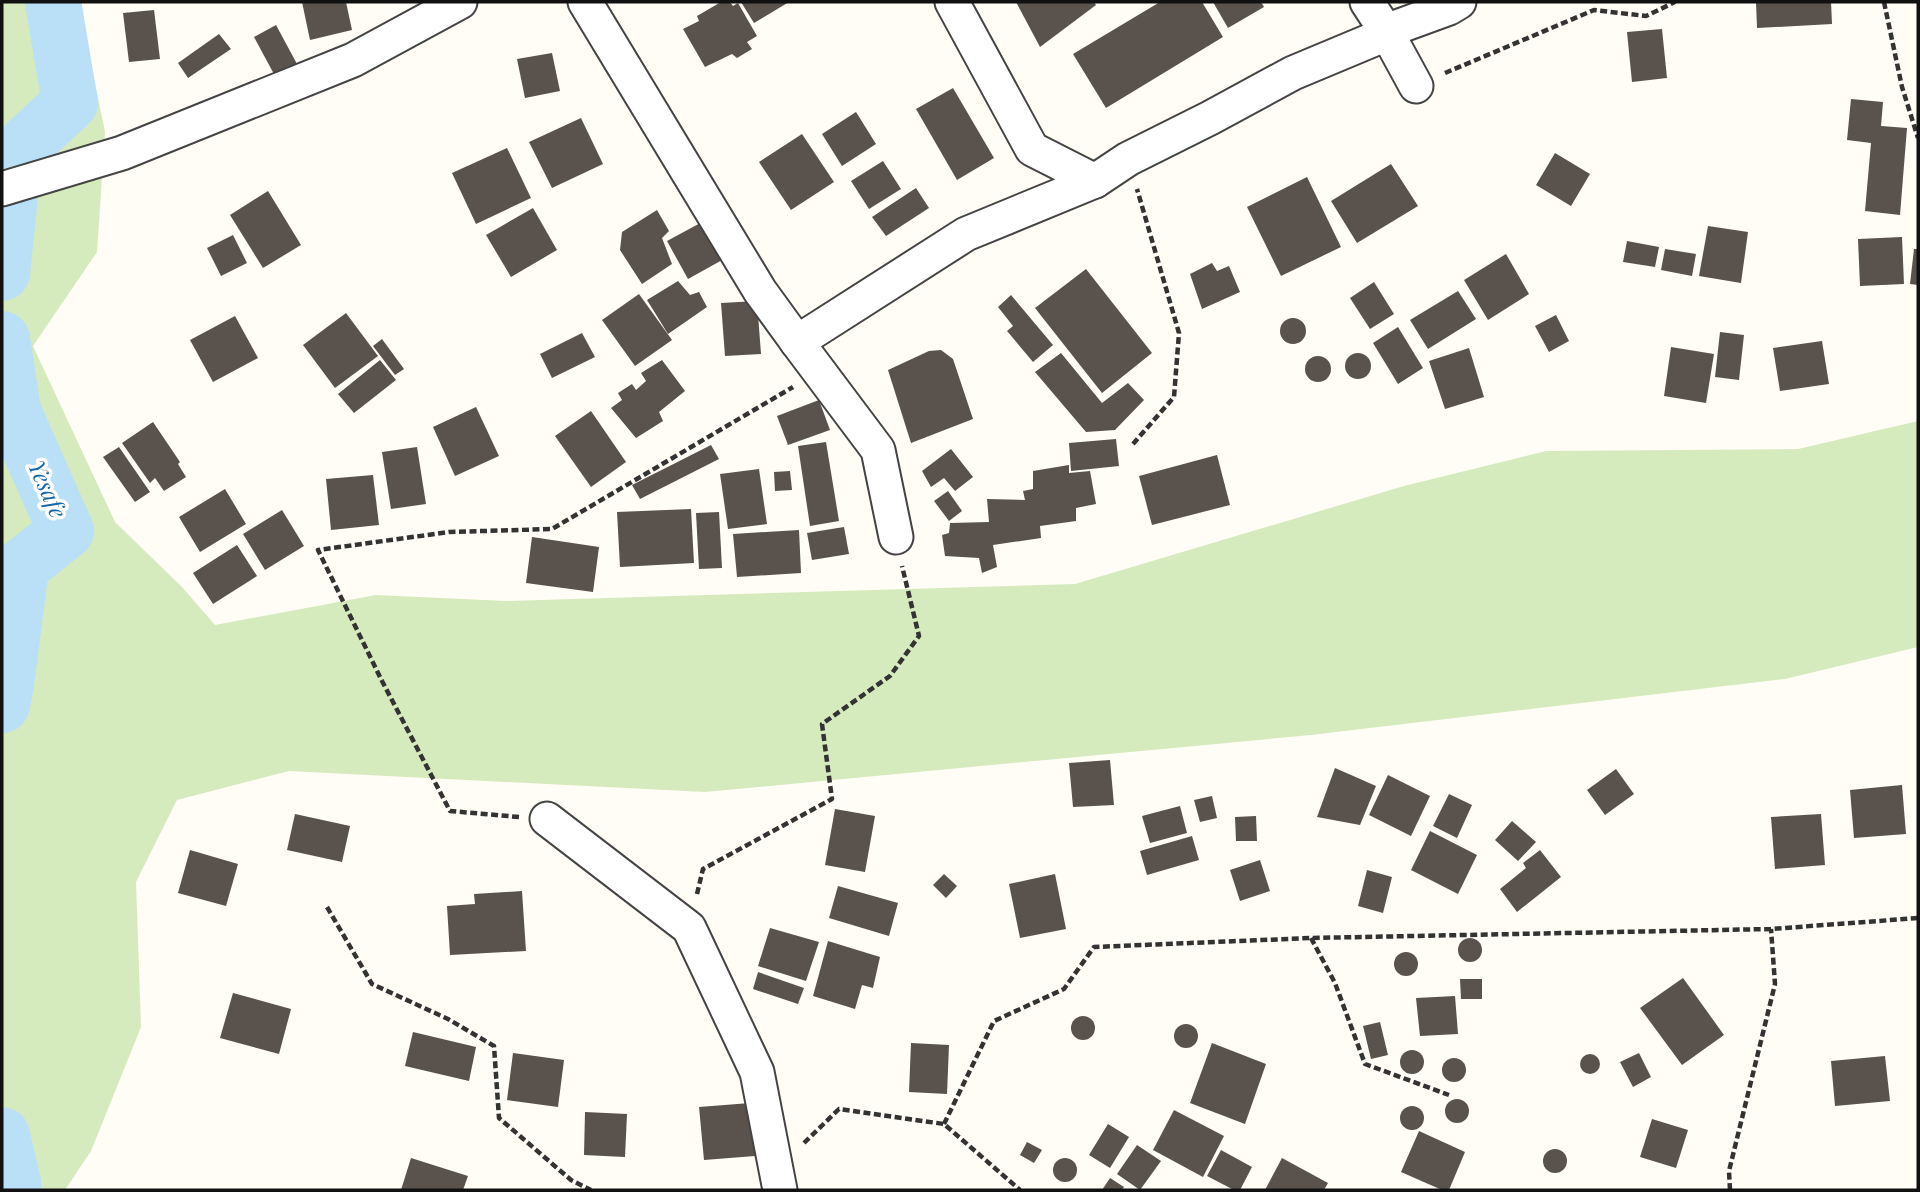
<svg xmlns="http://www.w3.org/2000/svg" width="1920" height="1192" font-family="'Playfair Display',serif">
<style>
.green{fill:#d5ebbd}
.lines{fill:none;stroke-linecap:round;stroke-linejoin:round}
.river{stroke:#b9e0f7;stroke-width:56}
.building{fill:#5a524d}
.minor-casing{stroke:#444;stroke-width:37}
.path{stroke:#333;stroke-width:4.5;stroke-dasharray:7 3.5;stroke-linecap:butt}
.minor{stroke:#fff;stroke-width:33}
.labels{text-anchor:middle;stroke-width:7;stroke-linejoin:round;paint-order:stroke}
.water-label{font-size:23px;font-style:italic;fill:#1768a6;stroke:#fff}
</style>
<rect width="100%" height="100%" fill="#fffdf5"/>
<path class="green" d="M2 2H78L105 132 97 252 33 346 115 522 182 587 215 625 376 595 506 601 1075 584 1404 486 1546 451 1798 449 1918 421V647L1785 679 1311 735 705 792 289 771 177 800 136 882 141 1027 91 1151 65 1190H2Z"/>
<g class="lines">
<g class="river">
<path d="M2 273 11 186 4 164 70 103 53 2"/>
<path d="M2 339 13 411 66 531 21 567 6 684 2 705"/>
<path d="M2 1135 13 1183V1190"/>
</g>
</g>
<g class="building">
<path d="M302 2H346L352 30 310 40Z"/>
<path d="M721 2H730L733 6 738 3 757 36 747 42 752 49 737 58 732 54 705 67 683 29 699 21 697 16Z"/>
<path d="M741 2H789L754 23Z"/>
<path d="M1016 2H1094L1096 5 1040 47Z"/>
<path d="M1160 2H1202L1223 37 1106 108 1073 54Z"/>
<path d="M1213 2H1261L1264 7 1228 28Z"/>
<path d="M1756 2H1831L1832 24 1757 28Z"/>
<path d="M154 10 160 59 129 62 123 13Z"/>
<path d="M276 25 297 64 275 76 254 37Z"/>
<path d="M1662 29 1667 78 1632 82 1627 32Z"/>
<path d="M219 34 231 49 188 78 178 63Z"/>
<path d="M552 53 560 91 525 98 517 59Z"/>
<path d="M953 88 994 158 957 180 916 109Z"/>
<path d="M1851 99 1883 102 1881 126 1907 128 1900 215 1865 211 1871 143 1847 140Z"/>
<path d="M856 112 876 144 842 166 822 134Z"/>
<path d="M581 118 603 164 552 188 529 142Z"/>
<path d="M802 134 834 182 791 210 759 162Z"/>
<path d="M507 148 531 198 476 224 452 173Z"/>
<path d="M1555 153 1590 174 1571 206 1536 185Z"/>
<path d="M883 161 901 189 869 209 851 181Z"/>
<path d="M1391 164 1418 206 1357 243 1331 201Z"/>
<path d="M1307 177 1341 247 1281 276 1247 207Z"/>
<path d="M916 188 929 208 886 236 872 217Z"/>
<path d="M268 191 301 245 263 268 230 215Z"/>
<path d="M533 208 557 250 511 277 486 235Z"/>
<path d="M657 210 669 231 662 238 672 264 642 284 620 250 622 232Z"/>
<path d="M704 221 724 259 688 279 667 241Z"/>
<path d="M1708 226 1748 232 1741 283 1699 276Z"/>
<path d="M233 235 247 263 221 276 207 248Z"/>
<path d="M1902 237 1904 284 1860 286 1858 239Z"/>
<path d="M1627 241 1659 247 1655 267 1623 262Z"/>
<path d="M1665 249 1696 254 1692 276 1661 270Z"/>
<path d="M1914 249H1918V285L1910 284Z"/>
<path d="M1506 254 1529 294 1488 320 1464 280Z"/>
<path d="M1212 263 1217 271 1229 266 1240 292 1202 309 1190 274Z"/>
<path d="M1086 269 1152 353 1102 393 1035 308Z"/>
<path d="M678 281 690 295 699 292 707 307 668 334 647 300Z"/>
<path d="M1374 282 1394 314 1370 329 1350 298Z"/>
<path d="M1458 291 1476 319 1428 349 1410 320Z"/>
<path d="M639 294 672 340 635 366 602 320Z"/>
<path d="M1011 295 1053 345 1033 362 1007 331 1013 326 998 307Z"/>
<path d="M757 301 761 354 725 356 721 303Z"/>
<path d="M346 313 378 356 335 388 303 345Z"/>
<path d="M1556 315 1569 341 1549 352 1535 326Z"/>
<path d="M235 316 258 358 213 382 190 340Z"/>
<circle cx="1293" cy="331" r="13"/>
<path d="M1398 327 1423 368 1398 384 1373 343Z"/>
<path d="M1720 332 1744 335 1739 380 1715 377Z"/>
<path d="M582 333 595 357 552 378 540 354Z"/>
<path d="M382 339 404 369 395 375 373 346Z"/>
<path d="M1822 341 1829 384 1780 391 1773 348Z"/>
<path d="M1671 347 1714 354 1706 403 1664 396Z"/>
<path d="M1469 348 1484 397 1445 409 1429 361Z"/>
<path d="M941 350 953 359 973 419 911 443 888 370 929 351Z"/>
<path d="M1061 353 1102 403 1128 383 1144 400 1115 430 1086 432 1035 372Z"/>
<circle cx="1358" cy="366" r="13"/>
<circle cx="1318" cy="369" r="13"/>
<path d="M380 360 396 380 354 413 338 394Z"/>
<path d="M662 360 685 391 659 412 663 421 636 438 611 408 622 400 618 393 632 384 636 390 646 381 641 373Z"/>
<path d="M819 400 830 430 788 445 777 416Z"/>
<path d="M476 407 499 456 455 476 433 427Z"/>
<path d="M591 411 626 462 591 487 555 436Z"/>
<path d="M153 422 180 462 178 464 186 477 164 491 155 478 150 483 122 443Z"/>
<path d="M1116 439 1119 466 1071 471 1069 443Z"/>
<path d="M826 442 839 521 810 526 798 446Z"/>
<path d="M711 445 719 459 640 499 632 485Z"/>
<path d="M119 447 150 492 135 502 103 457Z"/>
<path d="M417 447 426 504 391 509 382 452Z"/>
<path d="M951 449 973 477 955 491 944 478 931 487 922 471Z"/>
<path d="M1217 455 1230 505 1152 525 1139 476Z"/>
<path d="M1069 465V473L1090 471 1096 504 1076 508V521L1040 526 1041 538 993 545 997 567 982 573 979 558 945 556 942 535 949 533 950 523 989 522 987 499 1025 500 1023 491 1033 489V471Z"/>
<path d="M759 469 767 524 728 529 720 474Z"/>
<path d="M790 471 792 490 775 491 774 472Z"/>
<path d="M373 475 379 525 331 530 326 479Z"/>
<path d="M225 489 246 524 200 552 179 517Z"/>
<path d="M948 491 962 511 949 521 934 501Z"/>
<path d="M691 509 694 563 620 567 617 512Z"/>
<path d="M282 510 304 546 265 570 243 534Z"/>
<path d="M719 512 722 568 699 569 696 513Z"/>
<path d="M844 527 849 554 812 560 807 533Z"/>
<path d="M799 530 801 573 737 577 733 534Z"/>
<path d="M532 537 599 547 593 592 526 583Z"/>
<path d="M237 545 257 576 213 604 193 573Z"/>
<path d="M1110 760 1114 805 1073 807 1069 763Z"/>
<path d="M1335 768 1376 786 1360 825 1317 817Z"/>
<path d="M1616 769 1634 794 1605 815 1587 790Z"/>
<path d="M1388 775 1430 796 1411 836 1369 815Z"/>
<path d="M1902 785 1906 834 1854 838 1850 790Z"/>
<path d="M1449 794 1472 805 1457 838 1433 826Z"/>
<path d="M1212 796 1217 818 1200 822 1194 800Z"/>
<path d="M1180 806 1187 833 1150 843 1142 816Z"/>
<path d="M835 809 875 816 865 872 825 865Z"/>
<path d="M295 814 350 826 342 862 287 850Z"/>
<path d="M1821 814 1825 865 1775 869 1771 817Z"/>
<path d="M1256 816 1257 841H1236L1235 817Z"/>
<path d="M1512 821 1536 842 1518 861 1495 840Z"/>
<path d="M1430 831 1477 855 1458 894 1411 870Z"/>
<path d="M1192 836 1199 860 1147 875 1140 851Z"/>
<path d="M190 850 238 864 226 906 178 893Z"/>
<path d="M1540 850 1561 877 1517 912 1500 889 1526 868 1523 863Z"/>
<path d="M1260 860 1270 891 1240 901 1230 870Z"/>
<path d="M1367 870 1392 877 1383 913 1358 906Z"/>
<path d="M944 874 957 886 946 898 933 885Z"/>
<path d="M1055 874 1066 929 1020 938 1009 884Z"/>
<path d="M838 886 898 903 889 936 829 918Z"/>
<path d="M522 891 526 951 450 955 447 906 475 904 474 894Z"/>
<path d="M770 928 819 942 806 981 758 966Z"/>
<circle cx="1470" cy="950" r="12"/>
<path d="M828 941 880 957 873 988 862 985 855 1009 813 996Z"/>
<circle cx="1406" cy="964" r="12"/>
<path d="M758 972 804 988 798 1004 753 989Z"/>
<path d="M1683 978 1724 1035 1682 1065 1640 1008Z"/>
<path d="M1460 979H1482V999H1461Z"/>
<path d="M233 993 291 1009 279 1054 220 1038Z"/>
<path d="M1455 996 1458 1034 1420 1036 1416 998Z"/>
<circle cx="1083" cy="1028" r="12"/>
<path d="M1380 1022 1388 1055 1371 1059 1363 1026Z"/>
<circle cx="1186" cy="1036" r="12"/>
<path d="M413 1032 476 1047 469 1081 405 1066Z"/>
<path d="M911 1043 949 1045 947 1094 909 1092Z"/>
<path d="M1212 1043 1266 1064 1245 1124 1190 1103Z"/>
<circle cx="1412" cy="1062" r="12"/>
<path d="M513 1053 564 1060 558 1107 507 1100Z"/>
<path d="M1639 1053 1651 1077 1633 1087 1620 1062Z"/>
<circle cx="1590" cy="1064" r="10"/>
<path d="M1885 1056 1890 1101 1835 1106 1831 1061Z"/>
<circle cx="1454" cy="1070" r="12"/>
<circle cx="1457" cy="1111" r="12"/>
<path d="M750 1103 755 1156 704 1160 699 1107Z"/>
<circle cx="1412" cy="1118" r="12"/>
<path d="M1174 1110 1224 1136 1203 1177 1153 1150Z"/>
<path d="M585 1112 627 1114 625 1157 584 1155Z"/>
<path d="M1652 1119 1688 1130 1676 1168 1640 1157Z"/>
<path d="M1108 1124 1129 1137 1110 1168 1089 1155Z"/>
<path d="M1419 1131 1465 1152 1449 1190H1442L1401 1172Z"/>
<path d="M1027 1142 1042 1150 1034 1163 1020 1155Z"/>
<path d="M1137 1145 1161 1161 1140 1190 1117 1174Z"/>
<circle cx="1555" cy="1161" r="12"/>
<path d="M1221 1150 1252 1167 1240 1190H1234L1207 1176Z"/>
<path d="M411 1158 468 1176 463 1190H401Z"/>
<path d="M1282 1158 1328 1183 1324 1190H1265Z"/>
<circle cx="1065" cy="1170" r="12"/>
<path d="M1110 1178 1124 1187 1122 1190H1102Z"/>
</g>
<g class="lines">
<defs>
<g id="minor">
<path d="M585 2 760 291 797 342 878 450 896 537"/>
<path d="M1367 2 1386 31 1416 86"/>
<path d="M1095 181 1128 159 1210 118 1293 73 1372 40 1386 31 1449 8 1459 2"/>
<path d="M2 189 122 153 353 60 460 2"/>
<path d="M797 342 966 234 1095 181 1032 149 952 2"/>
<path d="M547 819 689 928 757 1072 780 1190"/>
</g>
</defs>
<use href="#minor" class="minor-casing"/>
<g class="path">
<path d="M1884 2 1902 87 1918 138"/>
<path d="M1445 73 1594 10 1646 16 1675 2"/>
<path d="M1133 444 1174 397 1179 333 1137 189"/>
<path d="M519 817 450 811 382 681 318 550 449 532 552 529 793 387"/>
<path d="M697 894 703 869 832 799 822 724 890 676 919 636 902 566"/>
<path d="M327 907 372 984 448 1019 494 1046 499 1118 571 1180 591 1190"/>
<path d="M1311 938 1335 983 1365 1064 1449 1095"/>
<path d="M944 1124 994 1021 1064 989 1094 947 1311 938 1771 929 1918 918"/>
<path d="M804 1143 839 1109 944 1124 1020 1190"/>
<path d="M1730 1190 1729 1171 1775 984 1771 929"/>
</g>
<use href="#minor" class="minor"/>
</g>
<g class="labels">
<g class="water-label">
<text transform="translate(47 489) rotate(66)" y="8">Yesafe</text>
</g>
</g>
<rect width="1920" height="1192" fill="none" stroke="#111111" stroke-width="7"/>
</svg>
